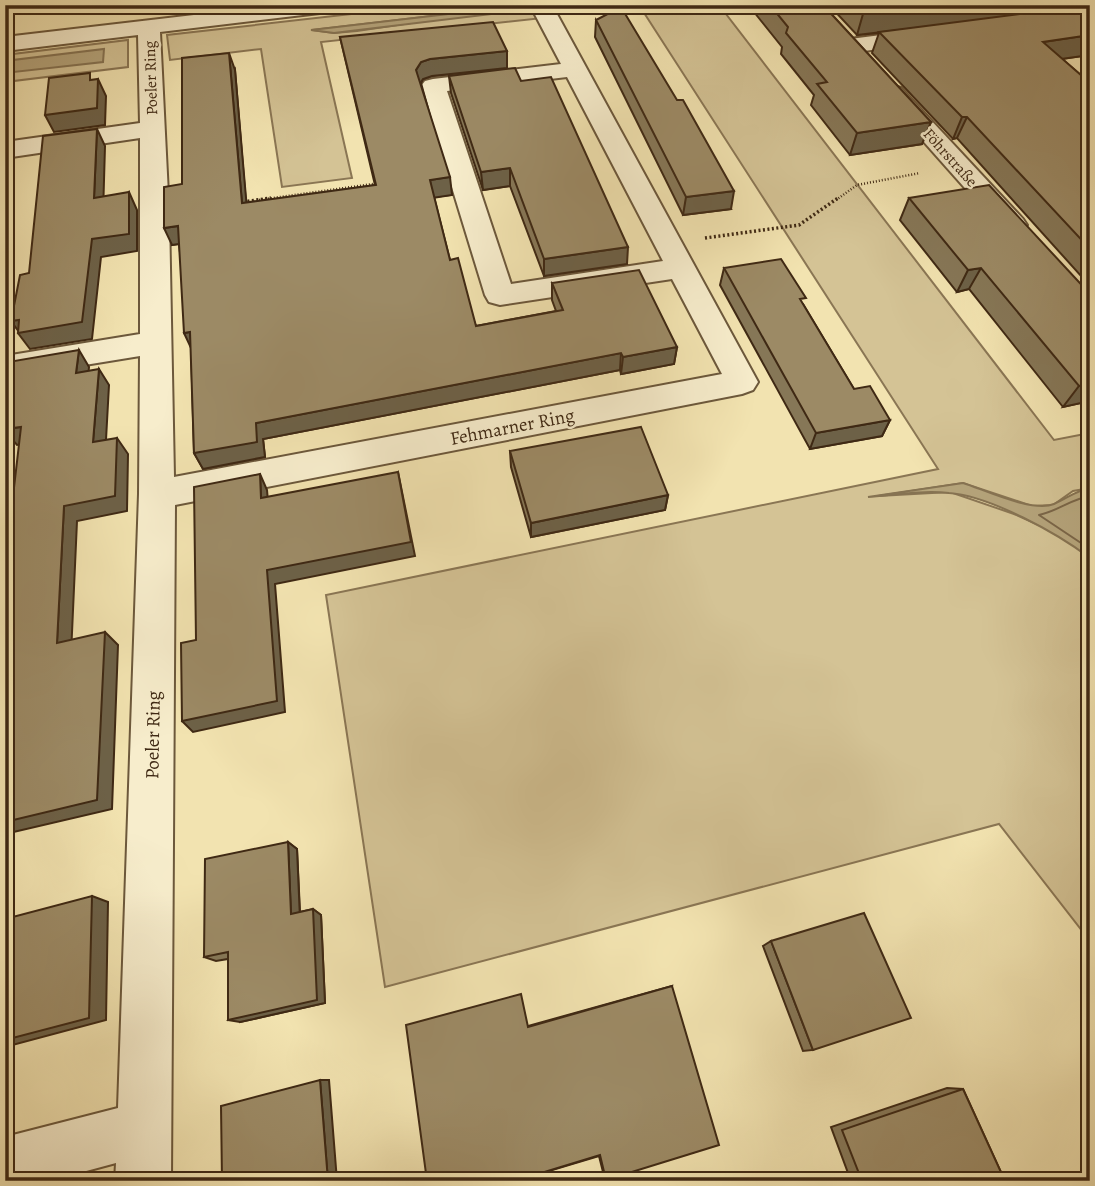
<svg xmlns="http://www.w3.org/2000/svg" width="1095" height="1186" font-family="Alegreya,serif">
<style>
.green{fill:#d4c395;stroke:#8a7654;stroke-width:2;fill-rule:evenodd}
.water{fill:#b5a47b;stroke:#867352;stroke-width:2}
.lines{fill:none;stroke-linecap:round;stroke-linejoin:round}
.shore{stroke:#7a6648;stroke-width:2}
.minor-casing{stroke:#6c583b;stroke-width:4}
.path-far1{stroke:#3f2914;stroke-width:2.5;stroke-dasharray:1 2;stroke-linecap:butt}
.path{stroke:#3f2914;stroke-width:3.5;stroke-dasharray:2 2.5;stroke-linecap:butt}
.minor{fill:#f7edcc;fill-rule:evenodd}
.wall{fill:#867757;stroke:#3f2914;stroke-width:2}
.shaded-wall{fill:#6d6147;stroke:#3f2914;stroke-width:2}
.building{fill:#9c8a65;stroke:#3f2914;stroke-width:2}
.labels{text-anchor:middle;stroke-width:5;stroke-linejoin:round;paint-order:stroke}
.far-street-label{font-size:16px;fill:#3f2914;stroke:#f7edcc}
.street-label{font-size:19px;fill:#3f2914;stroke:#f7edcc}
</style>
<rect width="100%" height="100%" fill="#f2e3b0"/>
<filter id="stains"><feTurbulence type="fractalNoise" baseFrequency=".00286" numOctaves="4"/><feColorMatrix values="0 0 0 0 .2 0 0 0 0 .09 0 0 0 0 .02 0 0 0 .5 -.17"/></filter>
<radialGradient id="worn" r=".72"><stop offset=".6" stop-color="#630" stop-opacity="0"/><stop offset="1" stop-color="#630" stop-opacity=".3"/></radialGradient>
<g class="green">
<path d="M431 5H535L543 18 321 42 352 178 282 187 261 49 170 60 167 35ZM500 8 506 9 357 31 334 33 312 30Z"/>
<path d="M639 5H719L1054 440 1090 433V488L1073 491 1053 505 1032 506 963 483 878 496 950 492 1014 514 1059 534 1090 558V941L999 824 385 987 326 595 938 469Z"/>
<path d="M128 40V67L5 82V55Z"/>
</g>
<g class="water">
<path d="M500 8 508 12 334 33 311 30Z"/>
<path d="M104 49 103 62 5 73V61Z"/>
<path d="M963 483C985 490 1033 513 1054 504 1068 498 1075 491 1090 488V558C1057 533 990 496 949 493 923 490 894 495 868 497Z"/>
</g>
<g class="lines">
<path class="shore" d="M1090 496C1071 499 1058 511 1039 515L1090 549"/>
<defs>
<g id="minor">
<path d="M280 5H348L337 11 160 32 169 215 174 477 722 374 672 279 500 305 489 302 485 295 421 86 425 81 433 79 561 64 530 5H552L758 382 753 390 742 394 175 505 171 1181H115L116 1163 49 1181H5V1137L118 1108 139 494 140 356 5 378V356L140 334V138L5 158V142L140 123 138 35 5 51V37ZM567 77 663 261 511 284 447 91Z"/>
<path d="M928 29 936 31 939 36 936 41 850 53 839 46 850 39Z"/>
<path d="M893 86 901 88 1023 219 1027 225 1023 231 1013 234 1003 231 885 98 881 93 885 88Z"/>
</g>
</defs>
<use href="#minor" class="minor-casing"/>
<g class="path-far1">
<path d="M259 200 380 183"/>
<path d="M836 200 857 185 920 173"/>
</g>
<g class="path">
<path d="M243 202 271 198"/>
<path d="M705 238 799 225 838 198"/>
</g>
<use href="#minor" class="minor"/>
</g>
<g class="wall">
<path d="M750 5H823L931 122 922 144 850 155 811 105 814 95 781 54 782 47 750 7Z"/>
<path d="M829 5H1090V55L1062 59 1090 83V286L957 138 953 139 872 53 879 33 857 35Z"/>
<path d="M596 20 731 209 683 215 595 37Z"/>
<path d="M340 37 507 51V68L432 76 423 79 421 83 452 195 434 197 450 260 476 326 556 311 552 300V283L677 347 674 364 621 374 620 370 263 439 265 457 203 469 194 453 191 348 179 244 172 245 182 184 235 70 246 203 375 185Z"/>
<path d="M449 76 521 81 627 264 544 276 510 186 483 190 451 93Z"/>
<path d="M909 198 1090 294V401L1063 407 969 289 957 292 900 220Z"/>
<path d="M724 268 803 304 854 389 890 420 882 436 810 449 720 285Z"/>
<path d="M510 451 668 495 665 510 531 537 511 467Z"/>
<path d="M288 842 297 849 300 912 313 909 321 915 325 1003 240 1022 228 959 216 961 204 957Z"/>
<path d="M771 941 813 1050 803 1051 763 946Z"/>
<path d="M672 986 606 1180 604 1176 599 1156 515 1181 528 1026Z"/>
<path d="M947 1088 963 1089 1005 1181H851L831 1127Z"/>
</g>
<g class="shaded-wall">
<path d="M939 5H1090V7L857 35 863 14Z"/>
<path d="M1090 35V55L1032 63 1043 42Z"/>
<path d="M507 51V68L432 76 423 79 418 87 416 70 421 62 430 59Z"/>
<path d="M229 53 235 70 248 221 242 203Z"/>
<path d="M98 79 106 96 105 125 54 132 45 115Z"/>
<path d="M962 117H967L957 138 953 139Z"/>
<path d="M931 122 922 144 850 155 857 133Z"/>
<path d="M97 129 105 146 103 215 94 198Z"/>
<path d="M510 168V186L483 190 481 172Z"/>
<path d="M450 177 452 195 432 198 430 180Z"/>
<path d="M734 191 731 209 683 215 686 197Z"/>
<path d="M129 192 137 210V251L101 257 92 339 30 349 18 333 19 332 11 321 92 239Z"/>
<path d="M178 226 186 243 172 245 164 228Z"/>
<path d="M628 247 627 264 544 276V259Z"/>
<path d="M981 268 969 289 957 292 968 270Z"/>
<path d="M190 332 192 350 184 333Z"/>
<path d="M677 347 674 364 621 374 623 357Z"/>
<path d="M79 350 89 367 87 389 76 373Z"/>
<path d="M621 353 620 370 263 439 265 457 203 469 194 453 256 423Z"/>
<path d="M99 369 109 385 105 458 93 442Z"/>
<path d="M1090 384V401L1063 407 1079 386Z"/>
<path d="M890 420 882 436 810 449 816 433Z"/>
<path d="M21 427 34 442 17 445 5 431V429Z"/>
<path d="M117 438 128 454 127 511 77 521 71 655 57 643 64 506Z"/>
<path d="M398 472 415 556 275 584 285 712 193 732 182 721 267 570Z"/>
<path d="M260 474 267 490 269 513 261 498Z"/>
<path d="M668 495 665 510 531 537V523Z"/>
<path d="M11 621 26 634 5 639V623Z"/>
<path d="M105 632 118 645 112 809 5 834V822Z"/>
<path d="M288 842 297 849 300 919 291 914Z"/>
<path d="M92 896 108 902 106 1020 5 1047V1040Z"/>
<path d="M313 909 321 915 325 1003 240 1022 228 1020Z"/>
<path d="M320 1080H329L337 1181H328Z"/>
</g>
<g class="building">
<path d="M770 5H823L931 122 857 133 817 84 827 82 786 33 788 27Z"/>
<path d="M855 5H939L863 14Z"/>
<path d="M1090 5V35L1043 42 1090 83V249L967 117H962L879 32Z"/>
<path d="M621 7 677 100H683L734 191 686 197 596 20Z"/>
<path d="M493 22 507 51 430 59 421 62 416 70 450 177 430 180 450 260 458 258 476 326 563 310 552 283 639 270 677 347 623 357 621 353 256 423 257 442 194 453 190 332 184 333 178 226 164 228V187L182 184V58L229 53 242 203 376 185 340 37Z"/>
<path d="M515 68 521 81 551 77 628 247 544 259 510 168 481 172 449 76Z"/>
<path d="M90 73V80L98 79 97 108 45 115 49 78Z"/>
<path d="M97 129 94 198 129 192V234L92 239 82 322 18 333 19 320 11 321 20 275 29 273 43 136Z"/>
<path d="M989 185 1090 294V384L1079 386 981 268 968 270 909 198Z"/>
<path d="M781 259 806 298 800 299 854 389 870 386 890 420 816 433 724 268Z"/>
<path d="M79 350 76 373 99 369 93 442 117 438 115 496 64 506 57 643 105 632 97 800 5 822V689L11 621 5 623V549L7 548 21 427 5 429V421L14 361Z"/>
<path d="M641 427 668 495 531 523 510 451Z"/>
<path d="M398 472 411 542 267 570 277 701 182 721 181 643 196 640 194 487 260 474 261 498Z"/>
<path d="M288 842 291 914 313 909 317 1000 228 1020V952L204 957 205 859Z"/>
<path d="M92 896 89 1018 5 1040V919Z"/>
<path d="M864 913 911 1018 813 1050 771 941Z"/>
<path d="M672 986 719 1145 606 1180 600 1155 515 1181H427L406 1025 521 994 528 1027Z"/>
<path d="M320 1080 328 1181H222L221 1106Z"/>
<path d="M963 1089 1005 1181H862L842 1130Z"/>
</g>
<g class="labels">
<g class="far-street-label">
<text transform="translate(150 78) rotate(-92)" y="6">Poeler Ring</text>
<text transform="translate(951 157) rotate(48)" y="6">Föhrstraße</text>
</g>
<g class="street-label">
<text transform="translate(512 426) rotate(-11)" y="7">Fehmarner Ring</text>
<text transform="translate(152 735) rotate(-89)" y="7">Poeler Ring</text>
</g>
</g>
<rect width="1095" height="1186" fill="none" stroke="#f2e3b0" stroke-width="28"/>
<rect x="7" y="7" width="1081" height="1172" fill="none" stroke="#3f2914" stroke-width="3.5"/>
<rect x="14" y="14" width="1067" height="1158" fill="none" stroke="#3f2914" stroke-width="2"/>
<rect width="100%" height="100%" filter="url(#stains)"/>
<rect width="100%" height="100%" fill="url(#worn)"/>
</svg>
